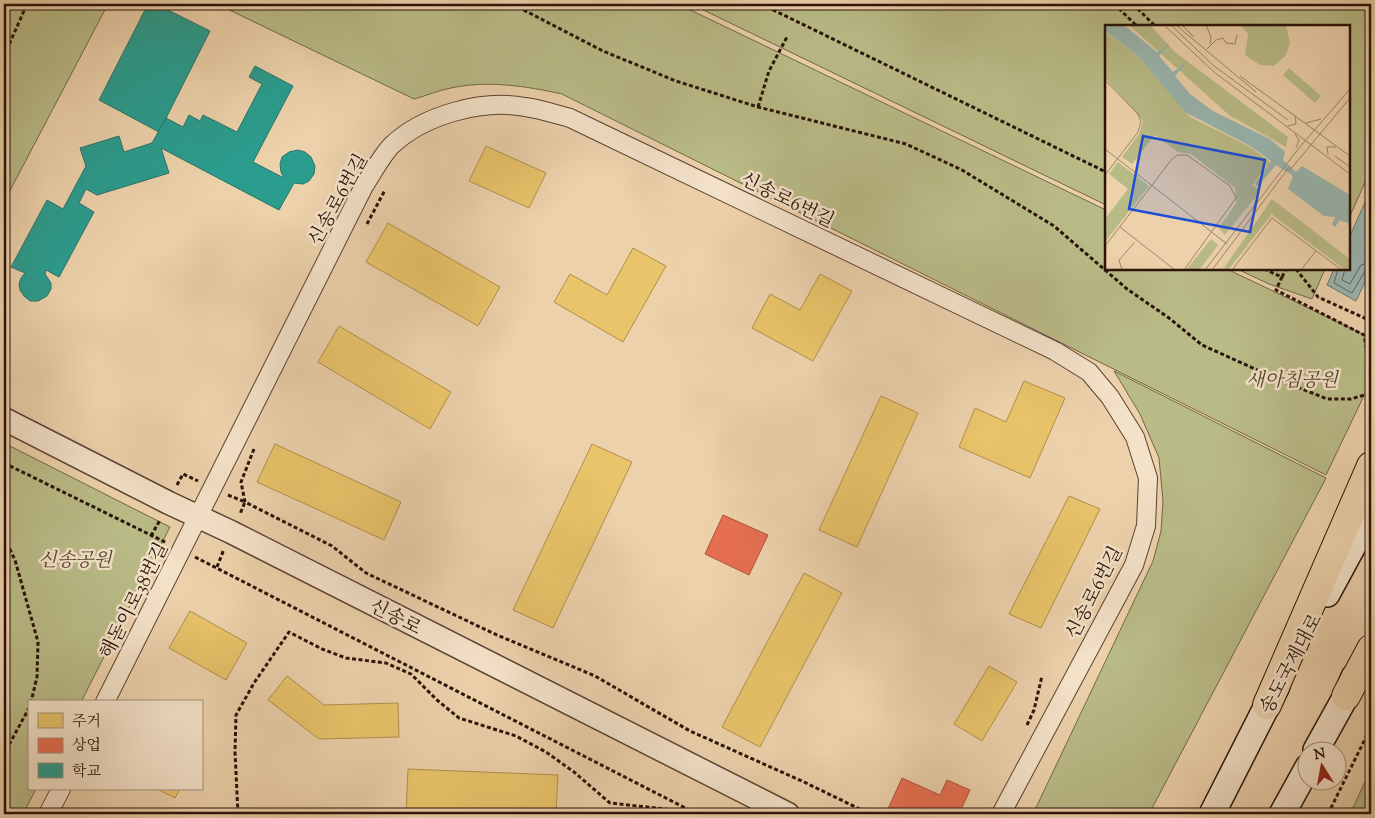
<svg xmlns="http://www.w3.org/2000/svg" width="1375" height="818" font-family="'Sorts Mill Goudy','Noto Serif KR',serif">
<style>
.green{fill:#b9bb87;stroke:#726748}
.water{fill:#99b6af;stroke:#6d756c}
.homes{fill:#e9c46a;stroke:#b08f4d}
.shops{fill:#e76f51;stroke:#ae533b}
.schools{fill:#2a9d8f;stroke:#2a7466}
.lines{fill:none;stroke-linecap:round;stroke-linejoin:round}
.shore{stroke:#62645c;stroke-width:1}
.minor-casing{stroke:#5a4231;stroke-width:20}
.tertiary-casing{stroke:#5a4231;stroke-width:25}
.secondary-casing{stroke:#2a1308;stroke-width:28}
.primary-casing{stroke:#2a1308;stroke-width:30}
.path{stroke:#2a1308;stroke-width:3;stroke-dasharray:4 2.5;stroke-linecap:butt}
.minor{stroke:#f3e1c8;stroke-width:18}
.tertiary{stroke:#f3e1c8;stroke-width:22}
.secondary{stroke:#f3e1c8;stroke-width:25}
.primary{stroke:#ecd1ab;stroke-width:28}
.labels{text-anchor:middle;stroke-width:5;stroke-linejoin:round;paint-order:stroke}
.street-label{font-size:19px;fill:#2a1308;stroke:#f3e1c8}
.park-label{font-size:19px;font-style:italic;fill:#55452e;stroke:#f3e1c8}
.inset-road{fill:none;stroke:#9e856a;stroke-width:1}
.view{fill:#1d4ed8;fill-opacity:0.15;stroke:#1d4ed8;stroke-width:2.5}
.inset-edge{fill:none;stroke:#2a1308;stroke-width:2.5}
</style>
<rect width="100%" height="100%" fill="#ecd1ab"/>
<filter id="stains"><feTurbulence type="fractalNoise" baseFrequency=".004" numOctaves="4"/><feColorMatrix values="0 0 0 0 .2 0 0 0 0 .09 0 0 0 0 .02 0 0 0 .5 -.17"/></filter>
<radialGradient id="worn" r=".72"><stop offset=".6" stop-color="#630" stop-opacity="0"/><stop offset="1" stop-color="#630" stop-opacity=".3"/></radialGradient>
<g class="green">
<path d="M4 4H108L4 202Z"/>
<path d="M217 4H678L1106 210V269H1227L1371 338V381L1326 475 562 94C525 86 488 80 451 88 439 90 426 96 414 99Z"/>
<path d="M691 4H1371V169L1349 218V26H1106V205Z"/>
<path d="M1237 269H1325L1312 299 1269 284Z"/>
<path d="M1114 371 1326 478 1149 814H1033L1153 561 1161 531 1163 501 1159 458 1140 414Z"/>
<path d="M4 443 170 527 81 702H29V789H36L23 814H4Z"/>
<path d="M1371 769V814H1350Z"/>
</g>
<path class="water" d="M1371 189V269L1356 301 1327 285 1334 269H1349V238Z"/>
<g class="homes">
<path d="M486 146 546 173 529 208 469 181Z"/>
<path d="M388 223 500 287 478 326 366 262Z"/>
<path d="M633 248 666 266 623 342 554 302 570 274 607 295Z"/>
<path d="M820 274 852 291 813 361 752 328 770 294 800 310Z"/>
<path d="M339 326 451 392 430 429 318 362Z"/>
<path d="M1024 381 1065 398 1030 478 959 447 975 408 1006 422Z"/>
<path d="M881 396 918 413 857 547 819 530Z"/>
<path d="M275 444 401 502 384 540 257 482Z"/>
<path d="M592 444 632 462 553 628 513 610Z"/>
<path d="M1069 496 1100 509 1041 628 1009 614Z"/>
<path d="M804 573 842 593 760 747 722 727Z"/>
<path d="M190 611 247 643 226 680 169 648Z"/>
<path d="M989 666 1017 682 982 741 954 724Z"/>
<path d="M287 676 324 705 398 703 399 737 319 739 268 700Z"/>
<path d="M408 769 558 775 556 814H406Z"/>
<path d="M157 789H180L175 798Z"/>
</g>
<g class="shops">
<path d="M723 515 768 535 749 575 705 554Z"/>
<path d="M902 778 940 795 947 780 970 790 959 814H901L888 809Z"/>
</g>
<g class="schools">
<path d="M148 4H156L210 31 159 132 99 100Z"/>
<path d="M255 66 293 86 253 162 284 178 281 172 280 164 282 157 289 152 298 150 305 152 311 157 315 166 314 174 309 181 303 184 294 183 279 210 161 148 169 173 97 195 86 189 79 203 94 212 59 277 46 270 45 274 51 283V289L47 296 38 301H30L24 296 20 290 19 284 21 278 25 273 11 267 47 200 63 209 86 166 80 148 119 136 124 152 152 143 166 118 183 127 189 115 200 121 203 115 237 132 262 84 249 77Z"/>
</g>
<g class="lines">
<g class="shore">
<path d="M1338 269 1334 283 1352 293 1365 271 1371 268"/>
<path d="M1345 269 1342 280 1350 284 1361 265 1371 262"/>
</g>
<defs>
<g id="minor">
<path d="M105 702 364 186C372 174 382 155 392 145 424 115 482 99 525 107 540 109 555 114 570 118L1055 351 1089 372 1110 397 1135 437 1148 478 1146 526 1134 565 1001 814"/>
<path d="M48 814 61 789"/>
</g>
<path id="tertiary" d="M4 419 169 503 231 532 788 814"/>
<g id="secondary">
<path d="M1327 594 1371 513"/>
<path d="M1316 750 1346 696 1354 677"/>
<path d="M1212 814 1277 686"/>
<path d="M1282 814 1308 767"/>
</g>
<g id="primary">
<path d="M1346 696 1371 649"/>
<path d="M1267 705 1371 466"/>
</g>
</defs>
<use href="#minor" class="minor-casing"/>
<use href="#tertiary" class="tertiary-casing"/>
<use href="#secondary" class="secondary-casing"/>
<use href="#primary" class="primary-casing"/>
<g class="path">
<path d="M512 4 603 51 676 81 758 107 906 144 962 170 1054 226 1127 289 1169 318 1202 345 1275 378 1327 399H1351L1371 393"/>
<path d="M761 4 1106 172"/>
<path d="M1114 4 1137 26"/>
<path d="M1133 4 1155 26"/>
<path d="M4 56 27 4"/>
<path d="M758 107 769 71 787 37"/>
<path d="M367 224 385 190"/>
<path d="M1264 269 1282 277 1276 290 1364 335 1371 374"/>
<path d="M1296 269 1318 297 1371 321"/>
<path d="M1282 277 1286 269"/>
<path d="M254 449 241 482 245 502 332 546 366 573 497 635 595 676 690 731 804 782 870 814"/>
<path d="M4 463 167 543"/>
<path d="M177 485 183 474 198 481"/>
<path d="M228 495 245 502 240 514"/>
<path d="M151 536 160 520"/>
<path d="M4 537 15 560 38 642 37 677 31 702"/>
<path d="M195 557 697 814"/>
<path d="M217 567 224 549"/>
<path d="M1027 725 1034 710 1042 676"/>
<path d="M4 749 10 743 29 708"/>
<path d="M238 814 235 752 236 715 254 683 289 632 322 649 346 658 386 663 411 674 437 700 459 718 516 736 546 752 574 772 610 803 665 809 682 814"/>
<path d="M1328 814 1371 727"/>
</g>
<use href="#minor" class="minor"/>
<use href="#tertiary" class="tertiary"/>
<use href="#secondary" class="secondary"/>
<use href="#primary" class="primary"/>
</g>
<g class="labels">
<g class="street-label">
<text transform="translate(337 199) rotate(-61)" y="7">신송로6번길</text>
<text transform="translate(788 199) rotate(26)" y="7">신송로6번길</text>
<text transform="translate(1093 592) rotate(-63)" y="7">신송로6번길</text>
<text transform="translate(133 600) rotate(-63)" y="7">해돋이로38번길</text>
<text transform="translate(396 616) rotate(27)" y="7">신송로</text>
<text transform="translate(1290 663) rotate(-62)" y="7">송도국제대로</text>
</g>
<g class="park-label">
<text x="1292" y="386">새아침공원</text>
<text x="75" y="566">신송공원</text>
</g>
</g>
<g transform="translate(1105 25)">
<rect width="245" height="245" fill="#ecd1ab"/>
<path d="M24 0H45L70 27 183 112 181 122 124 90ZM136 0H181L185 18 181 30 169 41 155 40 140 30 143 9ZM0 7 34 32 85 92 145 122 165 137 147 160 155 166 120 210 114 203 131 178 130 163 86 129 73 127 50 110 27 139 17 132 34 109 38 96 0 53ZM184 43 216 71 210 78 178 50ZM13 137 44 161 0 217V194L23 164 4 149ZM167 174 245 234V245H240L164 187 166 190 124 244 119 243ZM106 214 113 220 99 239 94 245H81Z" fill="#b9bb87"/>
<path d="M0 0H19L52 27 65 18 54 31 68 47 83 36 70 51 85 69 108 86 165 114 180 127 178 135 191 147 197 141 245 170V199L235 195 230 202 227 200 230 192 219 191 183 164 188 151 171 140 153 161 150 159 166 136 145 121 80 87 34 32 0 6Z" fill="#99b6af"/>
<path class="inset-road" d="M59 0 109 47 245 149M66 0 109 41 183 95M71 0 151 67M77 0 89 12M101 0 106 12 105 19M102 24 111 15 118 13 121 18 130 19 132 10M135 51 245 131M0 55 33 89 36 97 33 107 0 150M201 98 216 94M183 101 191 99 190 91M190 109 194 115 191 123M0 124 122 219M223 130 222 122H231M230 131 245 142M184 146 245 73M15 202 70 245M0 221 67 134 73 130H82L125 161 131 173 79 245M17 245 14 235 29 218M100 245 194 123 245 64M107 245 185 141M127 245 167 193 237 245M196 245 211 226"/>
<path class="view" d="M38 111 160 135 145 207 24 184Z"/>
<rect width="245" height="245" class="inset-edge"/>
</g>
<rect width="1375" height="818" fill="none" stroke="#ecd1ab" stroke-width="20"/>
<rect x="5" y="5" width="1365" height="808" fill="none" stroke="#2a1308" stroke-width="2.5"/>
<rect x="10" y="10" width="1355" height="798" fill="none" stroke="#2a1308"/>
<rect x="28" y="700" width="175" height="90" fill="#f3e1c8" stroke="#a38f7b"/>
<rect x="38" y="713" width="25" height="15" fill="#e9c46a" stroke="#a38f7b"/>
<text x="72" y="726" font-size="15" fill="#2a1308">주거</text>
<rect x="38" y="738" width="25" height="15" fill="#e76f51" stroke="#a38f7b"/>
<text x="72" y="750" font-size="15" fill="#2a1308">상업</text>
<rect x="38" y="763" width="25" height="15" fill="#2a9d8f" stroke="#a38f7b"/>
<text x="72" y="776" font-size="15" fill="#2a1308">학교</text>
<g transform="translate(1322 766) rotate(349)"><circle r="24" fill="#f3e1c8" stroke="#a38f7b"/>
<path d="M0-4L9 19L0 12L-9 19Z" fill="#8f2418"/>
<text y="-8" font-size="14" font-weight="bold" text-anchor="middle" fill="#2a1308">N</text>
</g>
<rect width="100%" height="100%" filter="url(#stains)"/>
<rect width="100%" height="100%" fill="url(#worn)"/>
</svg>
